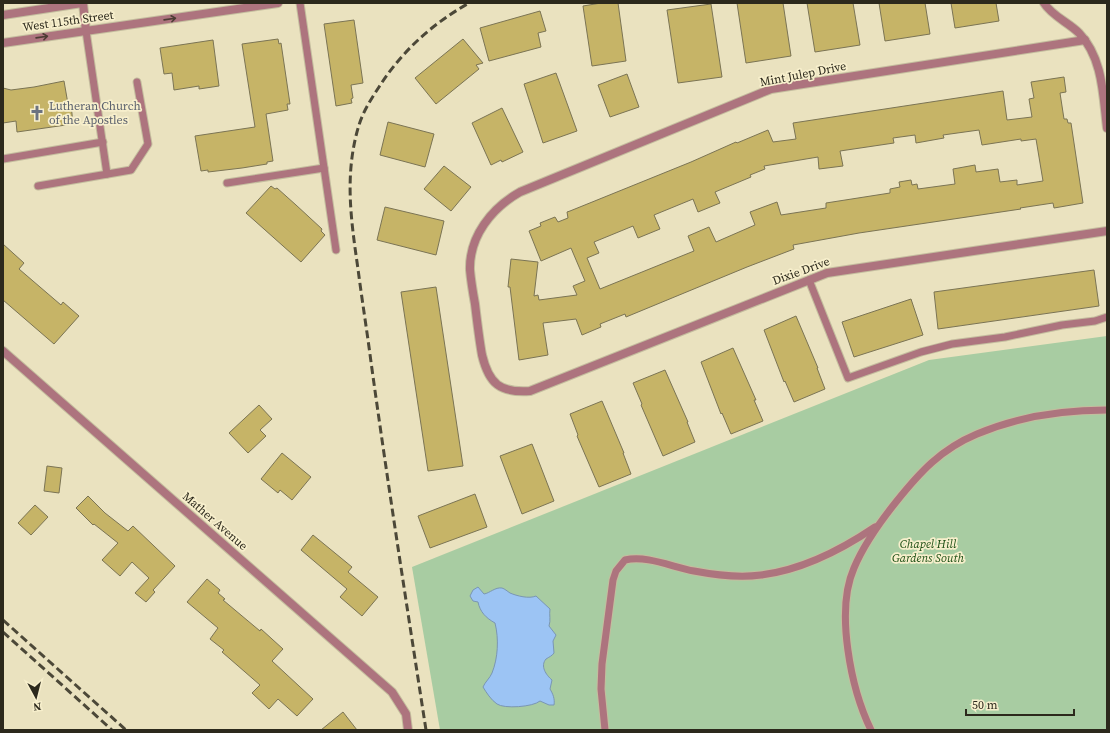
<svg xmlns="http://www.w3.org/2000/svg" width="1110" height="733" font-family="'Source Serif 4',serif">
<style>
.green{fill:#a8cca2}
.water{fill:#9cc4f4;stroke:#7a96b3}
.building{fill:#c6b467;stroke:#7b7454;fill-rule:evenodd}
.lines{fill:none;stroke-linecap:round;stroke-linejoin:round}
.service-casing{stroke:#c4bd9e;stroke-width:9}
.minor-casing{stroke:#c4bd9e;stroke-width:10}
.tertiary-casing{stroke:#c4bd9e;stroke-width:10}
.service{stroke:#ad747e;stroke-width:7}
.minor{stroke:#ad747e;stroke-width:8}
.tertiary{stroke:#ad747e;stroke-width:8}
.rail{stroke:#4c4838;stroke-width:3;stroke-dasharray:8 4;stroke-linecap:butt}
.oneway{stroke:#4c3c34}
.labels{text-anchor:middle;stroke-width:3.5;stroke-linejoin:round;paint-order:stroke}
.street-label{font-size:12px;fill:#2c291c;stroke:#f7efcc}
.worship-label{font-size:12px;fill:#5b616d;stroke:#f7efcc;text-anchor:start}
.park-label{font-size:12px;font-style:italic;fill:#1c4f14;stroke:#f7efcc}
</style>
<rect width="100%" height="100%" fill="#eae2bf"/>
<path class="green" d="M1107 336V730H440L412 567 929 360Z"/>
<path class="water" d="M478 587 484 594C490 593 495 587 502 588 505 589 507 591 510 593 517 596 529 599 536 596L550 609C549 615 551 620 549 626L556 635 553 641 554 653C552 656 549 657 546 659 540 666 546 675 552 680L550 689C553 694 555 699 554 705H549L540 701C533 707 504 709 497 704 491 700 486 692 483 687 485 682 490 678 492 673 498 658 499 639 495 623 486 618 480 612 478 602L473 601 470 596 473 590Z"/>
<g class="building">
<path d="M601 3H618L626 61 592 66 583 6Z"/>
<path d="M737 3H783L791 56 746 63Z"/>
<path d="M807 3H853L860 45 815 52Z"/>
<path d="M879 3H925L930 34 885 41Z"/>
<path d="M951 3H996L999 21 955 28Z"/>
<path d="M711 4 722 77 678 83 667 10Z"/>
<path d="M540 11 546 31 538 33 541 47 489 61 480 28Z"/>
<path d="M354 20 363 83 351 85 353 98 351 99 352 103 336 106 324 24Z"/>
<path d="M278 39 279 44 281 43 290 104H287L288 110 266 114 273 161 267 162V164L242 168 208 172V170L201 171 195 136 255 127 242 44Z"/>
<path d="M463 39 483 63 476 65 479 69 436 104 415 78Z"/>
<path d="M213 40 219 86 199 89V86L174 90 172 73 164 74 160 48Z"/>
<path d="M556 73 577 131 543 143 524 84Z"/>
<path d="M627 74 639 107 610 117 598 85Z"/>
<path d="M1064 77 1066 92 1060 93 1064 119H1067L1068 123H1071L1083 203 1054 208 1053 203 1020 208 1021 209 859 233 793 245 794 249 747 267 626 317 625 314 600 324 601 327 582 335 576 319 543 323 548 355 519 360 510 287H508L511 259 538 262 534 296 538 295 539 300 577 295 573 286 585 281 571 248 541 261 529 231 541 226 540 223 555 217 558 222 568 218 567 212 570 211 691 162 736 142 737 143 768 130 773 142 796 139 793 123 1003 91 1007 120 1032 117 1029 99 1034 98 1031 82ZM979 130 982 145 1021 139V141L1036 139 1043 181 1017 185V180L1000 182 998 169 976 172 975 165 953 169 955 184 918 189 917 184 912 185 911 180 899 182 900 187 890 189V193L826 203V208L781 215 777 202 750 212 755 225 716 242 709 227 688 236 694 251 600 289 587 258 599 253 594 242 633 226 638 238 660 229 654 215 693 199 698 212 720 203 715 192 751 177 750 175 765 169 764 166 818 157 819 169 843 166 840 151 894 143 893 138 915 135 916 143 944 138 943 135Z"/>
<path d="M64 81 68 104H71L73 124 17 132 16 121 3 123V88L11 90 34 87Z"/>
<path d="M502 108 523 152 502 162 501 160 491 165 472 123Z"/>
<path d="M388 122 434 134 425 167 380 155Z"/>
<path d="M444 166 471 187 451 211 424 189Z"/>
<path d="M271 186 275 189 277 188 296 205 322 229 321 231 325 235 301 262 246 213Z"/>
<path d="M385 207 444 221 436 255 377 240Z"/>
<path d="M3 244 24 263 19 269 61 305 63 302 79 316 54 344 3 300Z"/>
<path d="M1094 270 1099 306 938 329 934 292Z"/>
<path d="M436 287 463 466 428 471 401 292Z"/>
<path d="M911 299 923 335 854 357 842 322Z"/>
<path d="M796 316 818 368H817L825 389 794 402 785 381 784 382 764 330Z"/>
<path d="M733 348 756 400H754L763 421 731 434 722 413 721 414 701 362Z"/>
<path d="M665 370 688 422H687L695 442 663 456 641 405 642 404 633 383Z"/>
<path d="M602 401 624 453H623L631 474 599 487 577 436 578 435 570 414Z"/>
<path d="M259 405 272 419 260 430 266 436 248 453 229 433Z"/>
<path d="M532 444 554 501 522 514 500 456Z"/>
<path d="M282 453 311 477 292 500 280 490 278 493 261 479Z"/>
<path d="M47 466 62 468 59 493 44 491Z"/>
<path d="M475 494 487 527 430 548 418 516Z"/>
<path d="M88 496 105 513 128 531 133 526 175 566 153 590 155 592 146 602 135 593 149 578 132 562 120 576 102 560 118 543 94 524 93 525 76 508Z"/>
<path d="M35 505 48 517 31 535 18 523Z"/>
<path d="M313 535 352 567 348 572 378 597 362 616 340 597 347 589 301 550Z"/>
<path d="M207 579 220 590 218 593 225 599 223 600 260 631 261 629 283 649 272 661 313 699 297 716 278 699 269 709 252 693 260 685 222 652 224 650 210 639 218 628 187 602Z"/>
<path d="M343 712 357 730H321Z"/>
</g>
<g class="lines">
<defs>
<g id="service">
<path d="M300 3 336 250"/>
<path d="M86 31 107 174"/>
<path d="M3 159 103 142"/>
<path d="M227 183 324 168"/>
<path d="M38 186 131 170 148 144 137 82"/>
<path d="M809 280 848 378 921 352 952 344 1005 337 1062 325 1095 321 1107 317"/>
<path d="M605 730 601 689 602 664 613 580 616 571 625 560C647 555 672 567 694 571 715 575 739 578 761 575 802 570 841 550 875 527"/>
<path d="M871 730C851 689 835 611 854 568 864 544 880 522 896 502 920 472 941 449 977 434 1017 417 1063 410 1107 410"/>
</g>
<g id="minor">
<path d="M83 3 86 31"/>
<path d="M1044 3C1052 16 1068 22 1079 33 1103 58 1103 95 1107 128"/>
<path d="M1085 40 771 89 520 192C492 208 469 236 470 270 471 281 473 293 475 304 477 321 479 338 482 355 489 384 500 393 530 391L827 273 1107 231"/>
<path d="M3 351 392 692 406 714 408 730"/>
</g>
<g id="tertiary">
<path d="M3 15 82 3"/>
<path d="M3 43 278 3"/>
</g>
</defs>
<use href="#service" class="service-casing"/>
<use href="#minor" class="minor-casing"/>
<use href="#tertiary" class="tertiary-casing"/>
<use href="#service" class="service"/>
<use href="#minor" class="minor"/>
<use href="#tertiary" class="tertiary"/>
<g class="rail">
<path d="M3 620 126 730"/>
<path d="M3 632 112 730"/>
<path d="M426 730C407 607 388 485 371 362 367 331 362 300 358 269 351 220 344 174 359 125 363 112 371 99 379 87 402 51 432 24 469 3"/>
</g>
</g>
<defs><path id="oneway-shaft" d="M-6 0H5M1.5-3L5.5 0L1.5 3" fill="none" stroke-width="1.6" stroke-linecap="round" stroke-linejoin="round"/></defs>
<g class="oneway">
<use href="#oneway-shaft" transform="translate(170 19) rotate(-8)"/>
<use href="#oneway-shaft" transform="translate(42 37) rotate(-8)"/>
</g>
<defs>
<symbol id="church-bare" viewBox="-9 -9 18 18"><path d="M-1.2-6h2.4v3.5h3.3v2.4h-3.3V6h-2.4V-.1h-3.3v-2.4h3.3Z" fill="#6b7280" stroke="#f7efcc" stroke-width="2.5" paint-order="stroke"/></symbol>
</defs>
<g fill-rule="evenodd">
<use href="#church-bare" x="26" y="102" width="22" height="22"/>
</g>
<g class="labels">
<g class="street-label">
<text transform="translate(68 21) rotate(-8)" y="4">West 115th Street</text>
<text transform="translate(803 74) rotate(-11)" y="4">Mint Julep Drive</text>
<text transform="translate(801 271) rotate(-20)" y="4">Dixie Drive</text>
<text transform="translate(215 521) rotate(41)" y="4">Mather Avenue</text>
</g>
<g class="worship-label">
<text x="49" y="110">Lutheran Church<tspan x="49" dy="14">of the Apostles</tspan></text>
</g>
<g class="park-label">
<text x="928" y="548">Chapel Hill<tspan x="928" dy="14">Gardens South</tspan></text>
</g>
</g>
<rect width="1110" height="733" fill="none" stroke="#2c291c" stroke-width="8"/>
<g transform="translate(36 697) rotate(173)" stroke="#f7efcc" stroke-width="3" paint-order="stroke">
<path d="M0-3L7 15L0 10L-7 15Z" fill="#2c291c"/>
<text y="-6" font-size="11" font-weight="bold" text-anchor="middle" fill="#2c291c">N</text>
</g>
<path d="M966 709v6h108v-6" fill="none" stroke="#2c291c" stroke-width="2"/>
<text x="972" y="709" font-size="12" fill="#2c291c" stroke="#f7efcc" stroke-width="3" paint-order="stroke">50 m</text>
</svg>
